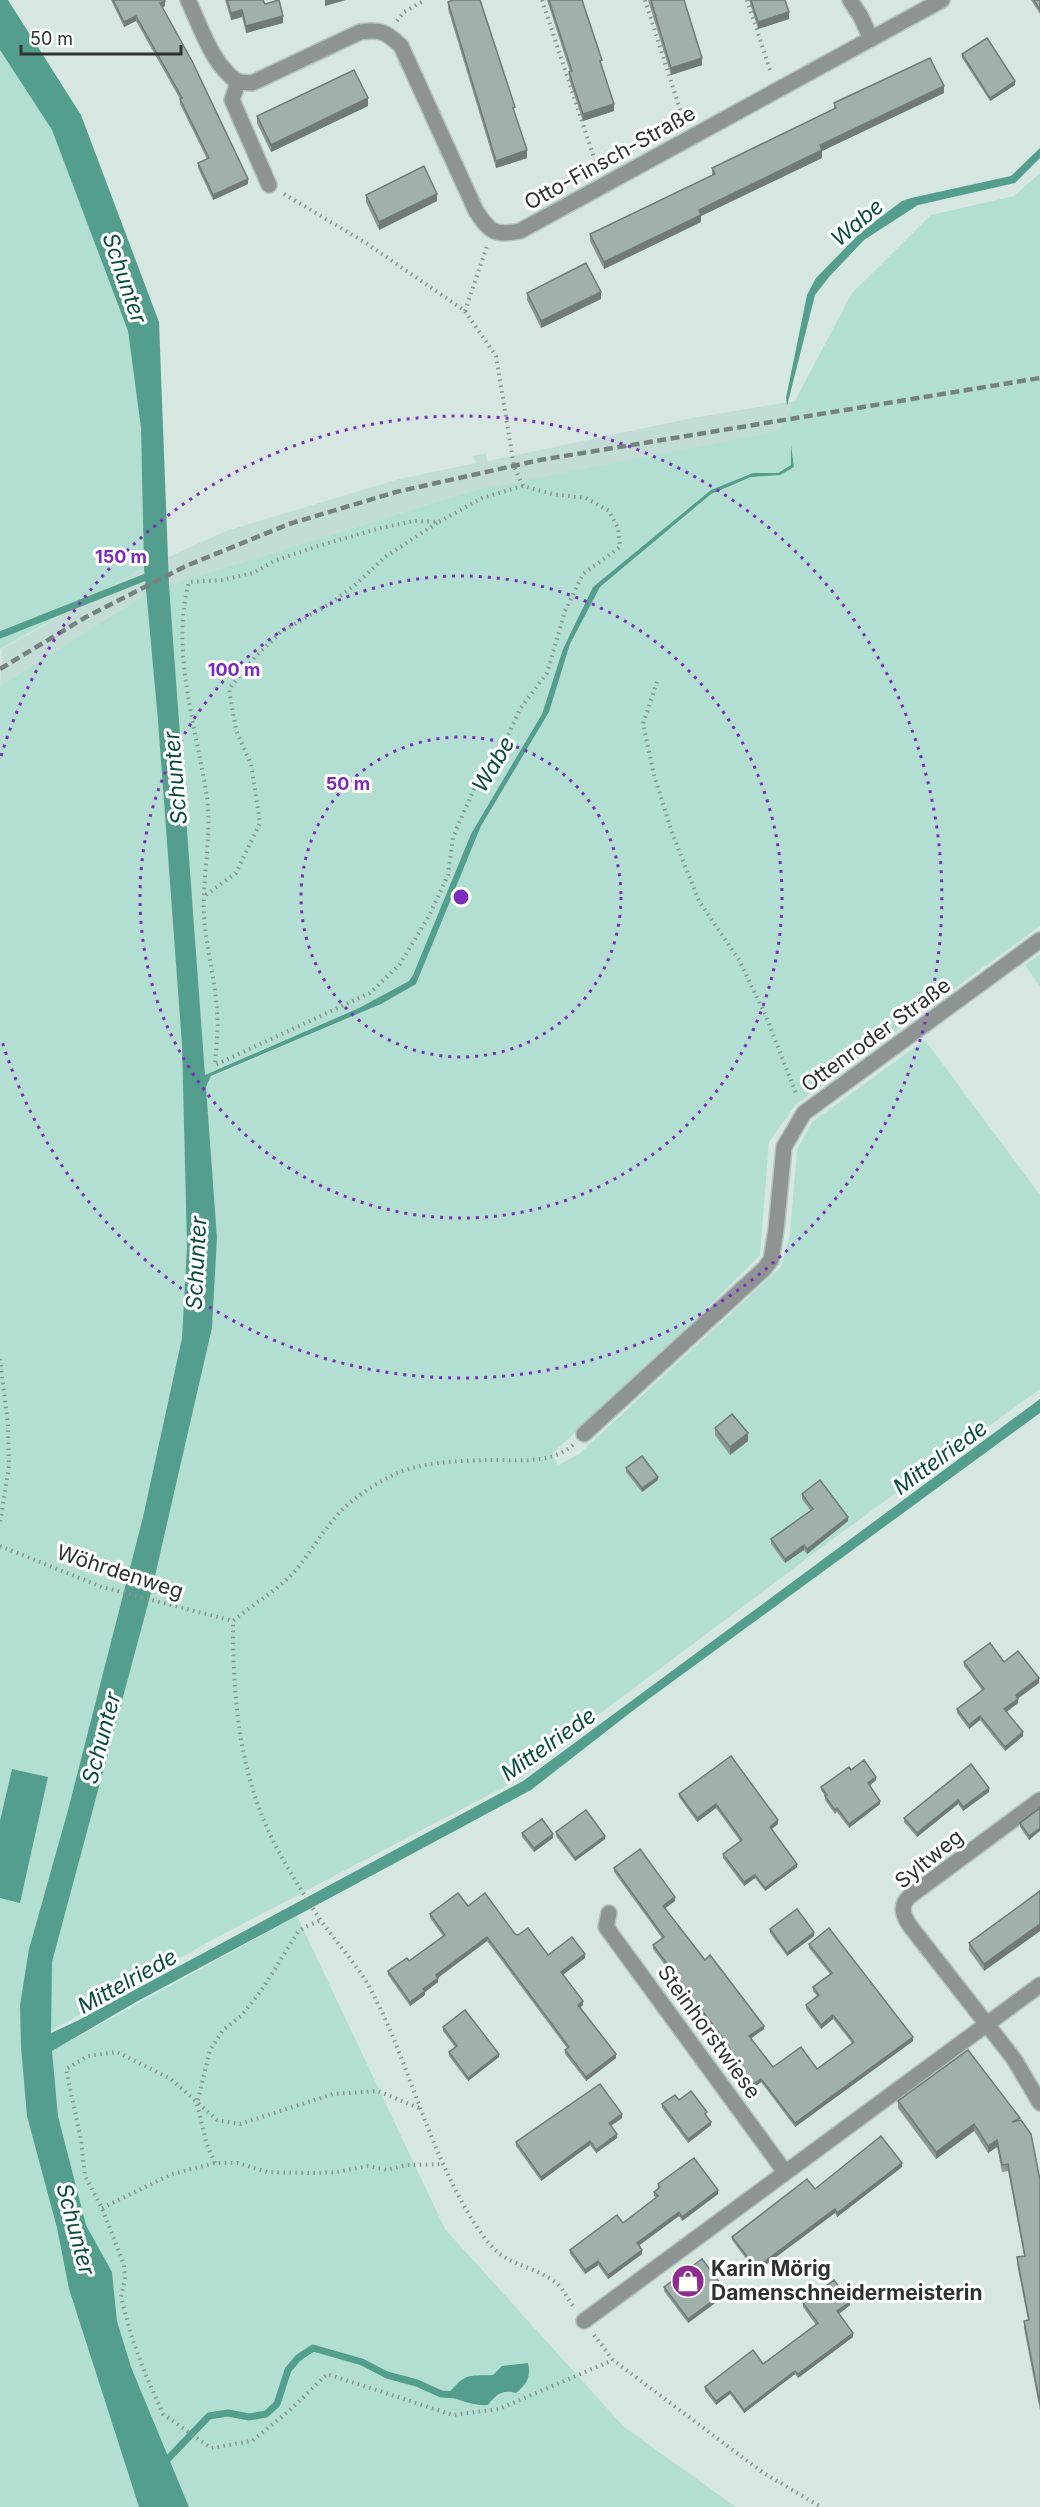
<svg xmlns="http://www.w3.org/2000/svg" width="1040" height="2507" font-family="Inter,sans-serif">
<style>
.built{fill:#c3ddd6}
.green{fill:#b2dfd2}
.water{fill:#549e8d}
.lines{fill:none;stroke-linecap:round;stroke-linejoin:round}
.stream{stroke:#549e8d;stroke-width:7}
.minor-casing{stroke:#b4c3bf;stroke-width:18}
.path{stroke:#889491;stroke-width:4;stroke-dasharray:1.5 4.5;stroke-linecap:butt}
.minor{stroke:#8d9492;stroke-width:15}
.rail{stroke:#76827e;stroke-width:4.5;stroke-dasharray:9 4.5;stroke-linecap:butt}
.wall{fill:#8a9794}
.shaded-wall{fill:#707b78}
.building{fill:#a0b0ac;stroke:#707b78;stroke-width:1.5}
.ring{fill:none;stroke:#7b2cbf;stroke-width:3;stroke-dasharray:3 6}
.labels{text-anchor:middle;stroke-width:6;stroke-linejoin:round;paint-order:stroke}
.street-label{font-size:21px;fill:#2c3331;stroke:#fff}
.poi-label{font-size:21px;font-weight:bold;fill:#2c3331;stroke:#fff;text-anchor:start}
.water-label{font-size:22px;font-style:italic;fill:#094b3f;stroke:#fff}
.centre{fill:#7b2cbf;stroke:#fff;stroke-width:3}
.ring-label{font-size:18px;text-anchor:middle;font-weight:bold;fill:#7b2cbf;stroke:#fff;stroke-width:6;stroke-linejoin:round;paint-order:stroke}
</style>
<rect width="100%" height="100%" fill="#d6e7e2"/>
<path class="built" d="M1040 361V400L472 491 169 585 146 594 0 686 2 649 144 568 226 531 399 479 476 463 473 456 486 453 488 461 692 418Z"/>
<g class="green">
<path d="M0 50 52 130 128 331 141 428 144 568 0 649Z"/>
<path d="M1040 173V926L796 1104 769 1142 760 1255 694 1321 552 1454 558 1465 579 1454 781 1267 790 1234 797 1150 812 1122 925 1040 1040 1195V1389L845 1530 574 1733 521 1778 210 1941 51 2031V1962L152 1589 212 1328 217 1238 206 1087 211 1077 381 1004 416 984 481 826 549 712 570 644 600 587 711 494 751 477 780 475 794 466 792 452 791 466 778 473H753L711 490 593 587 563 649 542 714 471 834 413 975 409 981 359 1008 206 1074 205 1077 169 585 472 491 779 431 852 293 931 215 1014 196Z"/>
<path d="M146 594 158 721 182 1045 187 1246 182 1338 143 1517 117 1619 68 1810 29 1949 57 2228 69 2289 139 2507H0V686Z"/>
<path d="M1040 954V986L1025 965Z"/>
<path d="M297 1916 445 2229 624 2427 736 2507H189L131 2367 117 2321 112 2272 86 2225 58 2116 52 2051Z"/>
</g>
<g class="water">
<path d="M0 0H8L81 115 159 322 169 585 205 1075 359 1008 409 981 413 975 471 834 542 714 563 649 593 587 711 490 753 473H778L791 465V445L794 467 780 475 751 477 711 494 600 587 570 644 549 712 481 826 416 984 381 1004 211 1076 206 1087 217 1238 212 1328 152 1589 52 1962 51 2033 77 2021 523 1781 1040 1399V1413L635 1709 531 1790 136 2002 52 2051 58 2116 86 2225 112 2272 117 2321 131 2367 189 2507H139L69 2289 57 2228 27 2116 21 2047 20 2005 29 1949 68 1810 143 1517 182 1338 187 1246 182 1045 158 721 144 568 141 428 128 331 52 130 0 50Z"/>
<path d="M1040 148V158L1015 183 918 205 864 240 829 277 815 295 787 406 786 398 807 295 816 278 861 232 902 201 911 198 1011 176Z"/>
<path d="M12 1769 48 1777 20 1903 0 1898V1821Z"/>
<path d="M528 2363C531 2377 527 2384 516 2393 503 2389 496 2394 488 2405 478 2406 456 2401 448 2394 466 2373 466 2376 493 2375L502 2366Z"/>
</g>
<g class="lines">
<g class="stream">
<path d="M0 635 151 575"/>
<path d="M163 2464 209 2416 228 2413 249 2417 266 2414 277 2404 288 2370 298 2358 313 2348 362 2362 387 2375 417 2383 441 2394 457 2395"/>
</g>
<defs>
<g id="minor">
<path d="M188 0C201 27 212 65 238 82"/>
<path d="M850 0 861 17 871 39"/>
<path d="M238 82 252 83 360 32C381 29 386 32 401 46L476 211C490 232 494 236 520 231L942 0"/>
<path d="M238 82 232 100 269 185"/>
<path d="M584 1434 764 1269 771 1260 776 1230 784 1147 804 1113 1040 940"/>
<path d="M1040 1800 910 1896C899 1906 903 1915 910 1926L1014 2059 1040 2103"/>
<path d="M609 1913 606 1927 785 2172"/>
<path d="M584 2321 1040 1985"/>
</g>
</defs>
<use href="#minor" class="minor-casing"/>
<g class="path">
<path d="M542 0 598 170"/>
<path d="M645 0 684 122"/>
<path d="M747 0 771 73"/>
<path d="M397 21 404 12 425 0"/>
<path d="M284 194 366 243 465 311 496 356 514 466 523 486 552 494 586 498 609 511 618 528 620 547 583 574 565 611 547 673 520 709 498 757 478 780 453 837 448 875 429 916 400 964 370 993 215 1065C216 1047 219 1028 217 1011 215 979 206 947 204 916 202 877 212 837 207 798 197 730 170 650 189 582L222 580 253 573 274 561 318 546 381 528 414 521 439 522 482 498 523 486"/>
<path d="M465 311 487 246"/>
<path d="M657 682 643 724 654 775 672 833 699 901 739 960 765 1014 797 1096"/>
<path d="M206 895 236 873 260 823 251 764 236 730 229 689 255 657 281 632 328 605 355 585 385 557 437 523"/>
<path d="M0 1359 8 1425 9 1466 0 1523"/>
<path d="M573 1445C549 1466 514 1459 485 1460 457 1461 421 1462 395 1474 377 1483 356 1496 342 1510 323 1529 311 1553 294 1572 277 1591 253 1604 233 1621 233 1685 237 1752 261 1813 274 1848 295 1880 315 1912 330 1935 349 1955 364 1978 371 1989 377 2002 383 2014 416 2087 435 2166 481 2233 505 2269 526 2261 555 2282 563 2288 568 2300 574 2307"/>
<path d="M0 1546 102 1587 233 1621"/>
<path d="M419 2108 378 2091 333 2094 240 2124 217 2120 171 2079 117 2052 88 2056 66 2069 81 2140 85 2176 102 2208 124 2265 125 2279 121 2297 131 2335 145 2373 163 2414 211 2448 252 2441 290 2410 327 2374 453 2415 499 2409 613 2360"/>
<path d="M215 2163 207 2145 197 2104 210 2050 223 2030 241 2016 261 1991 298 1932 305 1927 321 1920"/>
<path d="M102 2208 172 2174 215 2163H238L267 2172 313 2173 337 2172 368 2166 388 2170 406 2165 444 2164"/>
<path d="M594 2335 613 2360 762 2472 821 2507"/>
</g>
<use href="#minor" class="minor"/>
<path class="rail" d="M0 669 86 617 186 566 289 524 396 492 540 460 1040 378"/>
</g>
<g class="wall">
<path d="M111 0H164L165 6 162 7 248 184 213 200 198 168V163L207 159 180 104V99L136 21 124 27Z"/>
<path d="M225 0H263L265 4 283 23 246 33 242 17 231 20Z"/>
<path d="M547 0H582L614 111 583 121 569 79 570 72Z"/>
<path d="M648 0H684L702 65 671 75Z"/>
<path d="M749 0H785L789 19 758 29Z"/>
<path d="M1031 0H1040V14Z"/>
<path d="M448 2 515 114 527 158 496 168 448 9Z"/>
<path d="M962 54 1015 85 990 101 962 58Z"/>
<path d="M944 93 822 151V158L701 216V222L604 269 590 241V234L712 175V168L834 110V103Z"/>
<path d="M368 106 271 152 257 123V116Z"/>
<path d="M366 195 437 201 379 230 366 202Z"/>
<path d="M527 293 601 299 541 328 527 300Z"/>
<path d="M715 1428 748 1441 730 1455 715 1435Z"/>
<path d="M626 1468 658 1480 642 1492 626 1472Z"/>
<path d="M802 1494 848 1521 807 1554 804 1550 785 1563 771 1544V1539L811 1511 802 1499Z"/>
<path d="M964 1662H1004L1039 1683 1018 1698V1703L1007 1712 1023 1736 1005 1751 980 1720 969 1729 957 1713V1709L982 1690 964 1666Z"/>
<path d="M731 1756 778 1824 772 1829 797 1867 765 1891 755 1878 744 1886 723 1858V1854L740 1841 716 1808 697 1822 679 1797V1794Z"/>
<path d="M971 1764 989 1792 963 1811 958 1804 917 1837 904 1822V1818Z"/>
<path d="M851 1770 876 1780 869 1786 880 1804 849 1828 837 1812 835 1814 825 1800V1796L821 1790V1787Z"/>
<path d="M1040 1808 1029 1840 1020 1827V1823Z"/>
<path d="M556 1832 605 1839 575 1861 556 1836Z"/>
<path d="M522 1833 553 1838 534 1852 522 1837Z"/>
<path d="M614 1868 675 1901 665 1908 705 1960 764 2029 751 2038 773 2067 817 2069 852 2043 833 2019 821 2029 806 2009V2005L817 1996 813 1991V1987L830 1974 809 1948V1944L913 2041 795 2127 761 2082 751 2090 725 2055V2051L728 2049 653 1949V1945L662 1938 614 1872Z"/>
<path d="M1040 1891V1931L984 1971 969 1950V1943Z"/>
<path d="M468 1906 548 1955 585 1958 563 1975 583 2005 580 2008 616 2058 586 2081 565 2054V2050L567 2048 487 1941 438 1978V1982L425 1992V1995L410 2006 388 1975V1971L409 1961 443 1936 430 1918V1914Z"/>
<path d="M770 1929 814 1936 787 1956 770 1933Z"/>
<path d="M443 2027 499 2057 468 2081 449 2056V2052L455 2047 443 2031Z"/>
<path d="M679 2100 707 2116 711 2125 688 2143 662 2108V2104Z"/>
<path d="M898 2101 1020 2121 1040 2180V2411L1024 2328V2321L1028 2320 1017 2264V2257L1024 2256 1008 2171 1002 2172 997 2147 988 2153 974 2131 936 2159 898 2108Z"/>
<path d="M622 2118 611 2126 617 2138 596 2153 590 2145 541 2181 516 2146V2142Z"/>
<path d="M902 2167 837 2217 835 2213 756 2272 732 2240V2237L815 2189Z"/>
<path d="M658 2184 718 2194 682 2221 679 2216 639 2245 642 2254 608 2279 598 2265 585 2274 570 2254V2250L623 2223 656 2198 654 2196V2192L658 2189Z"/>
<path d="M664 2287 726 2295 688 2323 664 2291Z"/>
<path d="M803 2303 850 2305 839 2314 853 2337 798 2378 795 2374 744 2413 730 2394 716 2405 705 2391V2387L763 2364 816 2325 803 2307Z"/>
</g>
<g class="shaded-wall">
<path d="M325 0H346L325 6Z"/>
<path d="M165 1V6L160 8V3Z"/>
<path d="M242 10V17L231 20V13Z"/>
<path d="M789 12V19L758 29V22Z"/>
<path d="M136 16V21L124 27V22Z"/>
<path d="M283 16V23L246 33V26Z"/>
<path d="M702 58V65L671 75V68Z"/>
<path d="M1015 81V85L990 101V98Z"/>
<path d="M944 86V93L822 151V158L701 216V222L604 269V262L699 210 820 145Z"/>
<path d="M368 98V106L271 152V145Z"/>
<path d="M614 104V111L583 121V114Z"/>
<path d="M527 150V158L496 168V161Z"/>
<path d="M248 179V184L213 200V195Z"/>
<path d="M437 194V201L379 230V222Z"/>
<path d="M601 292V299L541 328V321Z"/>
<path d="M748 1433V1441L730 1455V1447Z"/>
<path d="M658 1477V1480L642 1492V1488Z"/>
<path d="M848 1517V1521L807 1554V1549Z"/>
<path d="M804 1545V1550L785 1563V1559Z"/>
<path d="M1039 1678V1683L1016 1700V1695Z"/>
<path d="M1018 1699V1703L1004 1713V1709Z"/>
<path d="M980 1716V1720L969 1729V1725Z"/>
<path d="M1023 1732V1736L1005 1751V1747Z"/>
<path d="M876 1777V1780L868 1787V1783Z"/>
<path d="M989 1788V1792L963 1811V1807Z"/>
<path d="M958 1800V1804L917 1837V1833Z"/>
<path d="M880 1801V1804L849 1828V1824Z"/>
<path d="M716 1804V1808L697 1822V1818Z"/>
<path d="M778 1820V1824L770 1830V1827Z"/>
<path d="M1040 1828V1831L1029 1840V1836Z"/>
<path d="M553 1834V1838L534 1852V1848Z"/>
<path d="M605 1836V1839L575 1861V1858Z"/>
<path d="M797 1864V1867L765 1891V1888Z"/>
<path d="M755 1875V1878L744 1886V1882Z"/>
<path d="M675 1897V1901L663 1910V1906Z"/>
<path d="M1040 1924V1931L984 1971V1964Z"/>
<path d="M814 1932V1936L787 1956V1953Z"/>
<path d="M487 1937V1941L436 1979V1975Z"/>
<path d="M585 1954V1958L561 1976V1972Z"/>
<path d="M438 1978V1982L425 1992V1995L410 2006V2002L423 1989Z"/>
<path d="M583 2001V2005L578 2009V2005Z"/>
<path d="M833 2015V2019L821 2029V2025Z"/>
<path d="M764 2026V2029L749 2040V2036Z"/>
<path d="M913 2037V2041L795 2127V2123Z"/>
<path d="M499 2054V2057L468 2081V2078Z"/>
<path d="M616 2054V2058L586 2081V2077Z"/>
<path d="M761 2079V2082L751 2090V2086Z"/>
<path d="M622 2114V2118L609 2127V2123Z"/>
<path d="M711 2122V2125L688 2143V2139Z"/>
<path d="M974 2124V2131L936 2159V2152Z"/>
<path d="M617 2134V2138L596 2153V2150Z"/>
<path d="M997 2140V2147L988 2153V2146Z"/>
<path d="M590 2141V2145L541 2181V2177Z"/>
<path d="M902 2163V2167L837 2217V2213Z"/>
<path d="M718 2190V2194L682 2221V2217Z"/>
<path d="M835 2209V2213L756 2272V2268Z"/>
<path d="M679 2212V2216L637 2247V2243Z"/>
<path d="M642 2250V2254L608 2279V2275Z"/>
<path d="M598 2261V2265L585 2274V2270Z"/>
<path d="M726 2291V2295L688 2323V2319Z"/>
<path d="M850 2302V2305L837 2315V2311Z"/>
<path d="M853 2333V2337L798 2378V2374Z"/>
<path d="M795 2371V2374L744 2413V2410Z"/>
<path d="M730 2391V2394L716 2405V2401Z"/>
</g>
<g class="building">
<path d="M113 0H164L165 1 160 3 192 61 248 179 213 195 198 163 209 158 180 99 182 98 136 16 124 22Z"/>
<path d="M227 0H263L265 4 279 0 283 16 246 26 242 10 231 13Z"/>
<path d="M453 0H480L515 107 513 108 527 150 496 161 448 2Z"/>
<path d="M549 0H582L602 60 600 61 614 104 583 114 569 72 572 71Z"/>
<path d="M651 0H684L702 58 671 68Z"/>
<path d="M751 0H785L789 12 758 22Z"/>
<path d="M1034 0H1040V10Z"/>
<path d="M987 38 1015 81 990 98 962 54Z"/>
<path d="M930 58 944 86 820 145 822 150 699 210 701 215 604 262 590 234 715 174 712 168 836 108 834 103Z"/>
<path d="M354 70 368 98 271 145 257 116Z"/>
<path d="M424 166 437 194 379 222 366 195Z"/>
<path d="M586 263 601 292 541 321 527 293Z"/>
<path d="M732 1414 748 1433 730 1447 715 1428Z"/>
<path d="M642 1456 658 1477 642 1488 626 1468Z"/>
<path d="M820 1480 848 1517 807 1549 804 1545 785 1559 771 1539 813 1509 802 1494Z"/>
<path d="M990 1643 1004 1662 1018 1651 1039 1678 1016 1695 1018 1699 1004 1709 1023 1732 1005 1747 980 1716 969 1725 957 1709 984 1689 964 1662Z"/>
<path d="M731 1756 778 1820 770 1827 797 1864 765 1888 755 1875 744 1882 723 1854 742 1840 716 1804 697 1818 679 1794Z"/>
<path d="M864 1760 876 1777 868 1783 880 1801 849 1824 837 1808 835 1810 825 1796 827 1795 821 1787 849 1767 851 1770Z"/>
<path d="M971 1764 989 1788 963 1807 958 1800 917 1833 904 1818Z"/>
<path d="M1040 1808V1828L1029 1836 1020 1823Z"/>
<path d="M586 1810 605 1836 575 1858 556 1832Z"/>
<path d="M542 1819 553 1834 534 1848 522 1833Z"/>
<path d="M640 1849 675 1897 663 1906 705 1960 710 1955 764 2026 749 2036 773 2067 801 2047 817 2069 854 2042 833 2015 821 2025 806 2005 819 1995 813 1987 832 1973 809 1944 829 1928 913 2037 795 2123 761 2079 751 2086 725 2051 730 2048 653 1945 664 1937 614 1868Z"/>
<path d="M1040 1891V1924L984 1964 969 1943Z"/>
<path d="M458 1893 468 1906 485 1893 515 1934 518 1935 528 1928 548 1955 572 1937 585 1954 561 1972 583 2001 578 2005 616 2054 586 2077 565 2050 569 2047 487 1937 436 1975 438 1978 423 1989 425 1991 410 2002 388 1971 407 1958 409 1961 445 1935 430 1914Z"/>
<path d="M797 1909 814 1932 787 1953 770 1929Z"/>
<path d="M465 2010 499 2054 468 2078 449 2052 457 2046 443 2027Z"/>
<path d="M968 2050 1020 2118 1012 2122 1021 2120 1031 2134 1040 2180V2404L1024 2321 1029 2320 1017 2257 1025 2256 1008 2164 1002 2165 997 2140 988 2146 974 2124 936 2152 898 2101Z"/>
<path d="M600 2084 622 2114 609 2123 617 2134 596 2150 590 2141 541 2177 516 2142Z"/>
<path d="M691 2091 707 2112 705 2114 711 2122 688 2139 662 2104 675 2095 679 2100Z"/>
<path d="M881 2136 902 2163 837 2213 835 2209 756 2268 732 2237 807 2179 815 2189Z"/>
<path d="M694 2158 718 2190 682 2217 679 2212 637 2243 642 2250 608 2275 598 2261 585 2270 570 2250 617 2215 623 2223 658 2196 654 2192 660 2187 658 2184Z"/>
<path d="M702 2259 726 2291 688 2319 664 2287Z"/>
<path d="M834 2280 850 2302 837 2311 853 2333 798 2374 795 2371 744 2410 730 2391 716 2401 705 2387 753 2350 763 2364 818 2323 803 2303Z"/>
</g>
<g class="ring">
<circle cx="461" cy="897" r="160"/>
<circle cx="461" cy="897" r="321"/>
<path d="M1 756A481 481 0 1 1 1 1038"/>
</g>
<defs>
<symbol id="shop-disc" viewBox="-11 -11 22 22"><circle r="9.5" fill="#8f2c92" stroke="#fff"/><path d="M-5-2.5h2.3a2.7 3.5 0 0 1 5.4 0H5L5.5 6h-11ZM-1.5-2.5h3a1.5 2.3 0 0 0-3 0Z" fill="#fff"/></symbol>
</defs>
<g fill-rule="evenodd">
<use href="#shop-disc" x="669" y="2262" width="38" height="38"/>
</g>
<g class="labels">
<g class="street-label">
<text transform="translate(610 158) rotate(-29)" y="7">Otto-Finsch-Straße</text>
<text transform="translate(876 1035) rotate(-36)" y="7">Ottenroder Straße</text>
<text transform="translate(120 1572) rotate(18)" y="7">Wöhrdenweg</text>
<text transform="translate(929 1859) rotate(-39)" y="7">Syltweg</text>
<text transform="translate(709 2032) rotate(54)" y="7">Steinhorstwiese</text>
</g>
<g class="poi-label">
<text x="711" y="2276">Karin Mörig<tspan x="711" dy="24">Damenschneidermeisterin</tspan></text>
</g>
<g class="water-label">
<text transform="translate(857 222) rotate(-40)" y="8">Wabe</text>
<text transform="translate(125 278) rotate(71)" y="8">Schunter</text>
<text transform="translate(493 764) rotate(-59)" y="8">Wabe</text>
<text transform="translate(175 778) rotate(-95)" y="8">Schunter</text>
<text transform="translate(196 1263) rotate(-87)" y="8">Schunter</text>
<text transform="translate(940 1457) rotate(-36)" y="8">Mittelriede</text>
<text transform="translate(101 1738) rotate(-75)" y="8">Schunter</text>
<text transform="translate(548 1744) rotate(-35)" y="8">Mittelriede</text>
<text transform="translate(127 1981) rotate(-29)" y="8">Mittelriede</text>
<text transform="translate(76 2229) rotate(75)" y="8">Schunter</text>
</g>
</g>
<circle cx="461" cy="897" r="9" class="centre"/>
<g class="ring-label">
<text x="121" y="563">150 m</text>
<text x="234" y="676">100 m</text>
<text x="348" y="790">50 m</text>
</g>
<path d="M21 45v9h160v-9" fill="none" stroke="#2c3331" stroke-width="3"/>
<text x="30" y="45" font-size="18" fill="#2c3331" stroke="#ffffff" stroke-width="4.5" paint-order="stroke">50 m</text>
</svg>
